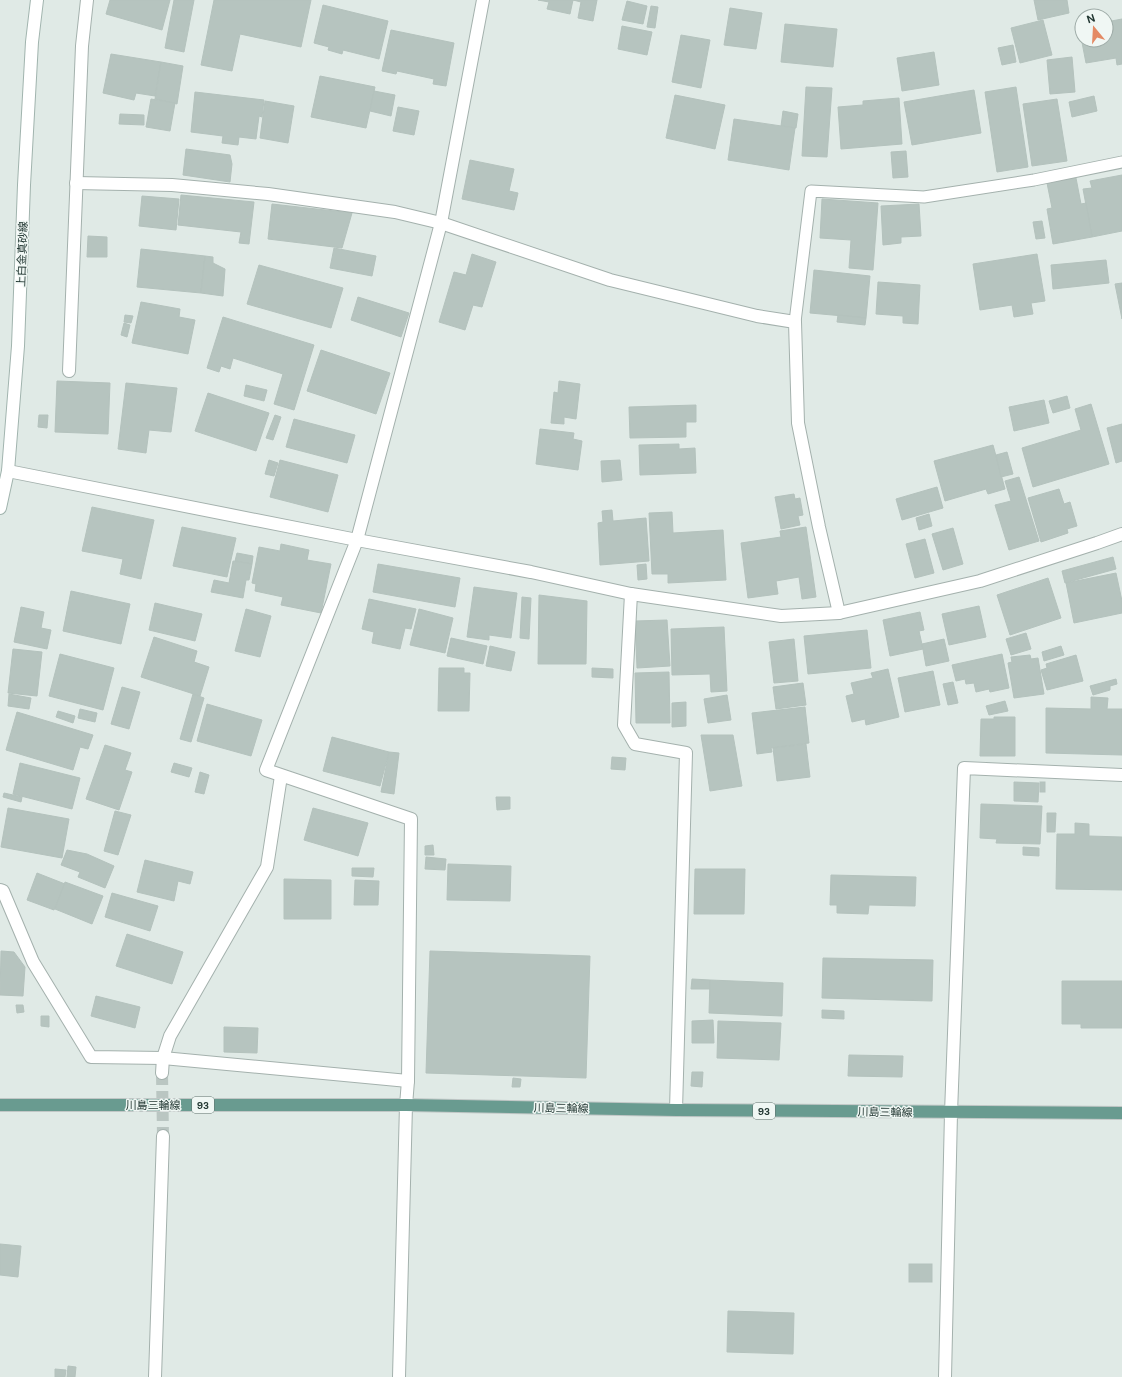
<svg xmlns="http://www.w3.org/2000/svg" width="1122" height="1377" font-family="'DM Sans','Noto Sans JP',sans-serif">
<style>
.building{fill:#b6c4bf;stroke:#b4c2bd}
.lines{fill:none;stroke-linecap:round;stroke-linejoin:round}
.minor-tunnel{stroke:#bac6c2;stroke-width:12;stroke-dasharray:12 6;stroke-linecap:butt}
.service-casing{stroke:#a4b1ad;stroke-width:13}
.minor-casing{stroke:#a4b1ad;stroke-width:14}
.secondary-casing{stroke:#a1b4ae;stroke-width:14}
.primary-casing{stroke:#c1c7c6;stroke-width:14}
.service{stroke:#fff;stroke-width:11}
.minor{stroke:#fff;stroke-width:12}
.secondary{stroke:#fff;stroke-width:12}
.primary{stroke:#699b90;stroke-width:12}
.labels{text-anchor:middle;stroke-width:3;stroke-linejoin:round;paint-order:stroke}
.shield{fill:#f0f7f4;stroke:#60716d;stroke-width:1}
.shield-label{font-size:10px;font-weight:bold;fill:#233833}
.street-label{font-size:11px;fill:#233833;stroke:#f0f7f4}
</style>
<rect width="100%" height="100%" fill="#e0eae6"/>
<g class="building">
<path d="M110 0H170L162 30 106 14Z"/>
<path d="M174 0H194L184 52 165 48Z"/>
<path d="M214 0H311L301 47 240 34 232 71 201 65Z"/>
<path d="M538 0H597L593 21 578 18 581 2 573 0 570 14 547 9 549 2Z"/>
<path d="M1034 0H1067L1069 13 1038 20Z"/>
<path d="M627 1 647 6 643 24 622 20Z"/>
<path d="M323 5 388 21 379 59 343 50 342 54 328 50 329 47 314 43Z"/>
<path d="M651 6 658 7 655 28 647 27Z"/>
<path d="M730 8 762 13 756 49 724 45Z"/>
<path d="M1122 19V64L1117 65 1116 58 1086 63 1079 27 1082 26V40H1106V22Z"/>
<path d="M1043 20 1052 55 1020 63 1011 28Z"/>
<path d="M785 24 837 29 833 67 781 62Z"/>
<path d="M622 26 652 32 647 55 618 49Z"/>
<path d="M391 30 454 43 446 86 433 84 434 79 397 71 396 74 382 71Z"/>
<path d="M681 35 710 40 701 88 672 82Z"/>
<path d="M1013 45 1016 62 1002 65 998 48Z"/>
<path d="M934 52 939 85 902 91 897 58Z"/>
<path d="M111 54 161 62 155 96 136 93 134 100 103 93Z"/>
<path d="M1072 57 1075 92 1050 94 1047 60Z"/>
<path d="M161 62 183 66 177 104 155 99Z"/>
<path d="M320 76 375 87 366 128 311 117Z"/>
<path d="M806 87 832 88 827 157 802 156Z"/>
<path d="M1016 87 1028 167 997 172 985 92Z"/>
<path d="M974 90 981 133 912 145 904 102Z"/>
<path d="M374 91 395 95 391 116 370 111Z"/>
<path d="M195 92 264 100 262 117 259 116 256 139 239 137 238 145 222 143 223 136 191 132Z"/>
<path d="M675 95 725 105 715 149 666 138Z"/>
<path d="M1094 96 1097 111 1072 117 1069 102Z"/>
<path d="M899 98 902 144 841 149 838 107 863 105V101Z"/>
<path d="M151 99 175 103 170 131 146 127Z"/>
<path d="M1057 99 1067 161 1032 166 1023 104Z"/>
<path d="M265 101 294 106 288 143 260 138Z"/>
<path d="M398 107 419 111 414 135 393 131Z"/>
<path d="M783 111 798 114 796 128 781 126Z"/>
<path d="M120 114 144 115V125L119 124Z"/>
<path d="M734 119 795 128 789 170 728 160Z"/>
<path d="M186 149 230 155 232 164 230 182 183 175Z"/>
<path d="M906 151 908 177 893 178 891 152Z"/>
<path d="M470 160 514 169 509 191 518 193 514 210 462 199Z"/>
<path d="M1122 175V231L1092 237 1083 189 1092 188 1090 181Z"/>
<path d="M1076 178 1081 204 1086 203 1092 237 1053 244 1047 209 1052 208 1047 183Z"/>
<path d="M181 195 254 202 249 244 239 243 241 232 178 225Z"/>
<path d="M142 196 179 199 176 230 139 226Z"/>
<path d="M822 199 878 203 873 270 849 268 851 240 820 238Z"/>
<path d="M272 204 352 213 342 248 268 239Z"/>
<path d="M919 204 921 236 901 237V243L883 245 881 206Z"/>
<path d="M1042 221 1045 238 1036 239 1033 222Z"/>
<path d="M88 236 107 237V257H87Z"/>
<path d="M334 248 376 256 372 276 330 268Z"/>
<path d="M141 249 205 256 201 293 137 287Z"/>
<path d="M472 254 496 262 482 307 473 305 465 330 439 322 454 272 466 275Z"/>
<path d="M1037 254 1045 301 1031 303 1033 314 1014 317 1012 305 980 310 973 264Z"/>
<path d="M205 256 213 257V263L225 269 223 296 201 293Z"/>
<path d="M1106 260 1109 283 1053 289 1051 265Z"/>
<path d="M259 265 343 288 331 328 247 304Z"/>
<path d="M814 270 870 276 866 318 810 313Z"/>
<path d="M878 282 920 285 918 324 903 323V316L876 314Z"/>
<path d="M1122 283V319L1115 284Z"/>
<path d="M358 297 409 313 401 337 351 320Z"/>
<path d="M141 302 180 309 179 317 195 320 188 354 132 343Z"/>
<path d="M125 315 133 316 131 323 124 322Z"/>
<path d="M838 315 866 318 865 325 837 322Z"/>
<path d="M223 317 314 345 294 410 274 404 283 374 233 358 230 369 221 366 219 372 207 368Z"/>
<path d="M124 323 130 325 127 337 121 335Z"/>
<path d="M321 350 390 373 376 414 307 391Z"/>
<path d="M57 381 110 383 108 434 55 432Z"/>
<path d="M559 381 580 384 576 419 564 417V424L551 423 554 392 558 393Z"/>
<path d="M126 383 177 388 171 432 149 430 146 453 118 449Z"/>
<path d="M246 385 267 390 264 401 244 396Z"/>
<path d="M208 393 269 413 256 451 195 431Z"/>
<path d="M1067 396 1070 408 1053 413 1049 401Z"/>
<path d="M1044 400 1049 423 1014 431 1009 407Z"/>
<path d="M1091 404 1109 464 1033 487 1022 448 1081 430 1075 409Z"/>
<path d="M696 405V422H686V437L630 438 629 407Z"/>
<path d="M39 415H48L47 428 38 427Z"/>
<path d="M275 415 281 417 273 440 266 438Z"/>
<path d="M294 419 355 435 347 463 286 447Z"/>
<path d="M1122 424V461L1116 463 1107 428Z"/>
<path d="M540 429 574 433 573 439 582 441 578 470 536 464Z"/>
<path d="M679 444V449L695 448 696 473 640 475 639 445Z"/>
<path d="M993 445 1005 489 988 494 986 489 945 501 934 461Z"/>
<path d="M1007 452 1013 474 1001 477 996 455Z"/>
<path d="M269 460 278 463 274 476 265 474Z"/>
<path d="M280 460 338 475 328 512 270 497Z"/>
<path d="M620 460 622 480 602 482 601 461Z"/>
<path d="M1019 477 1039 541 1009 550 995 505 1011 501 1005 481Z"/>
<path d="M937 487 943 508 902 520 896 499Z"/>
<path d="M1059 489 1064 504 1070 502 1077 526 1067 529 1068 533 1041 542 1028 498Z"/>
<path d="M794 494 795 499 800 498 803 515 798 516 800 525 781 529 775 497Z"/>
<path d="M92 507 154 520 141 579 120 574 123 559 82 551Z"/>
<path d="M612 510 613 521 646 518 649 561 600 565 598 523 603 522 602 511Z"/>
<path d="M672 512 673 533 723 530 726 580 668 583V574H652L649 513Z"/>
<path d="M929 514 932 526 919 530 916 518Z"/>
<path d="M182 527 236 538 227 577 173 566Z"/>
<path d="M806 527 816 597 802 599 799 577 776 581 778 594 748 598 741 543 781 537 780 531Z"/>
<path d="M953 528 963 564 943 570 932 534Z"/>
<path d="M925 539 934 573 915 578 906 544Z"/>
<path d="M281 544 309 550 307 560 331 564 321 613 281 605 283 597 255 591 256 584 252 583 259 547 280 551Z"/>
<path d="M237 553 253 556 252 564 235 561Z"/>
<path d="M1113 557 1116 569 1065 583 1062 571Z"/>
<path d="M233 561 252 564 249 580H246L243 598 211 592 214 580 229 583Z"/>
<path d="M378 564 460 578 455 607 373 592Z"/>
<path d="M646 564 647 579 638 580 637 565Z"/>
<path d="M1116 573 1122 601V613L1074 623 1066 583Z"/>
<path d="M1048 578 1061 618 1010 635 997 595Z"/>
<path d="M474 587 517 593 511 638 489 635V640L467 637Z"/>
<path d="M71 591 130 604 121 644 63 631Z"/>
<path d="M539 595 587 601 586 664H538Z"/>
<path d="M522 597 531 598 529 639 520 638Z"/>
<path d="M369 599 416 609 411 629 405 628 400 649 372 643 374 632 362 629Z"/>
<path d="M155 603 202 614 195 641 149 630Z"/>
<path d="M979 606 986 637 949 645 942 614Z"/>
<path d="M21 607 44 612 41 628 51 630 47 649 14 642Z"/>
<path d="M246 609 271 616 260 657 235 651Z"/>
<path d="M419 609 453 618 445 653 410 645Z"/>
<path d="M920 612 924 630 919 631 923 649 890 656 883 620Z"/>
<path d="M667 620 670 666 637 668 635 621Z"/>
<path d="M724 627 727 691 711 692 710 674 672 675 671 629Z"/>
<path d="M867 630 871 668 808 674 804 636Z"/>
<path d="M1026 633 1031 649 1011 655 1006 639Z"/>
<path d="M154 637 197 651 194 662 209 667 200 696 141 677Z"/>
<path d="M451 638 487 646 483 664 447 656Z"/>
<path d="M794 639 798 681 774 683 769 642Z"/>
<path d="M944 639 949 661 926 666 922 644Z"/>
<path d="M490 646 515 652 511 671 486 666Z"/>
<path d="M1061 646 1064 655 1044 661 1042 652Z"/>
<path d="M13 649 42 652 37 696 8 693Z"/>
<path d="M60 654 114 668 103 710 49 696Z"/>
<path d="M1002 654 1009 688 990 692 989 689 976 692 974 683 966 684 965 679 956 681 952 665Z"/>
<path d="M1030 655 1031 659 1038 658 1044 694 1014 698 1008 663 1012 662 1011 657Z"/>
<path d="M1076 655 1083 681 1047 690 1041 670 1047 668 1046 664Z"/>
<path d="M439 668H464V673H470L469 711H438Z"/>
<path d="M592 668 613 669V678L592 677Z"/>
<path d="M888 669 899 717 866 725 865 719 852 722 846 696 854 694 851 683 873 678 871 673Z"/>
<path d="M933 671 940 705 905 712 898 678Z"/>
<path d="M669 672 670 723H636L635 673Z"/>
<path d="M1116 679 1117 684 1110 686V690L1093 695 1090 686Z"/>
<path d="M953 682 958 703 948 705 943 684Z"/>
<path d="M803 683 806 705 776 709 773 687Z"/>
<path d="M122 687 140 692 129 729 111 724Z"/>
<path d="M9 694 31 698 29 709 8 706Z"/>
<path d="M193 694 204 698 191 742 180 739Z"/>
<path d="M727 695 731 720 708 723 704 699Z"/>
<path d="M1091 697 1108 698 1107 709H1122V755L1046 753V708L1091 709Z"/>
<path d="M1005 701 1008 711 989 715 986 706Z"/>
<path d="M686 702V726L672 727V703Z"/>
<path d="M207 704 262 720 251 756 197 741Z"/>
<path d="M805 707 809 743 771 748 772 752 757 754 752 713Z"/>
<path d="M80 709 97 713 95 722 78 718Z"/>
<path d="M58 711 75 716 73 723 56 717Z"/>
<path d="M17 712 93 735 88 749 80 747 73 770 6 750Z"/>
<path d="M994 717H1015V756H980L981 719H994Z"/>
<path d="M701 735H733L742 786 710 791Z"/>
<path d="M332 737 389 752 380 786 323 771Z"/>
<path d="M806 744 810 777 777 781 773 748Z"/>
<path d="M105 745 131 753 125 770 132 772 119 810 86 799Z"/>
<path d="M389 752 399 753 394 794 381 792Z"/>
<path d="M612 757 626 758 625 770 611 769Z"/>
<path d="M20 763 80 778 72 809 13 794Z"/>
<path d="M174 763 192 768 189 777 171 772Z"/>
<path d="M200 772 209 775 204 794 195 792Z"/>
<path d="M1014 782 1039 783 1038 802 1014 801Z"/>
<rect x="1040" y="782" width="5" height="10"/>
<path d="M4 793 22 797 21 802 3 797Z"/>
<path d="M496 797H510V809L497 810Z"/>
<path d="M981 804 1042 806 1040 844 996 843 997 839 980 838Z"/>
<path d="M8 808 69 819 62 858 1 847Z"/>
<path d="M313 808 368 823 358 856 304 840Z"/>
<path d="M115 811 131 815 118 855 104 851Z"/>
<path d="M1047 813H1056L1055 832H1047Z"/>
<path d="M1075 823 1089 824V836L1122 837V890L1056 889 1057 834H1075Z"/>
<path d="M433 845 434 855H425V846Z"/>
<path d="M1023 847 1039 848V856L1023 855Z"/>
<path d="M67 850 87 854 114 866 105 888 78 877 80 872 61 865Z"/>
<path d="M426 857 446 859 445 870 425 869Z"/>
<path d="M145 860 193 872 190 884 178 881 174 901 137 892Z"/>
<path d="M448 864 511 866 510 901 447 900Z"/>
<path d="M352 868H374L373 877 352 876Z"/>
<path d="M695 869H745L744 914H694Z"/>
<path d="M37 873 65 884 54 910 27 900Z"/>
<path d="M831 875 916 877 915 906 869 905 868 914 837 913V905H830Z"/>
<path d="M284 879 331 880V919H284Z"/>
<path d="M355 880 379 881 378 905H354Z"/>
<path d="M65 882 103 896 92 924 55 909Z"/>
<path d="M112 893 158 906 150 931 105 917Z"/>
<path d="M127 934 183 952 172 984 116 966Z"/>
<path d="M1 951 14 952 25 967 23 996 0 995Z"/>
<path d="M430 951 590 956 586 1078 426 1073Z"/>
<path d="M823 958 933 960 932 1001 822 998Z"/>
<path d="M692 979 710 980V989H691Z"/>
<path d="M710 980 783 983 782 1016 709 1013Z"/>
<path d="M1062 981H1122V1028H1081V1024H1062Z"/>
<path d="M96 996 140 1007 135 1028 91 1016Z"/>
<path d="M16 1005H23L24 1012 17 1013Z"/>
<path d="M822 1010 844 1011V1019L822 1018Z"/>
<path d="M41 1016H49V1027L41 1026Z"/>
<path d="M713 1020 714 1043H692V1021Z"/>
<path d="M718 1021 781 1023 779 1060 717 1058Z"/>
<path d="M224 1027 258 1028 257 1053 224 1052Z"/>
<path d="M849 1055 903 1056 902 1077 848 1076Z"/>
<path d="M692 1072H703L702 1087 691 1086Z"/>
<path d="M513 1078 521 1079 520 1087H512Z"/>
<path d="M0 1244 21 1246 18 1277 0 1275Z"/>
<rect x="909" y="1264" width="23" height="18"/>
<path d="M728 1311 794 1313 793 1354 727 1352Z"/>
<path d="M68 1366 76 1367 75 1377H67Z"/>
<path d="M55 1369 66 1370 65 1377H55Z"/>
</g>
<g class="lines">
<path class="minor-tunnel" d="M162 1073 163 1136"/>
<defs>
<path id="service" d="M795 322 811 191 924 197 1034 180 1122 162"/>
<g id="minor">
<path d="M76 183 172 185 268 194 395 212 441 223 610 280 757 316 795 322 798 423 819 527 839 613"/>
<path d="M69 371 82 46 87 0"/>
<path d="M8 471 357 540 531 572 631 594 781 616 839 613 980 581 1097 543 1122 534"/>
<path d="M631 594 624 725 635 744 686 753 676 1110"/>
<path d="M0 890 3 891 33 962 91 1057 163 1058 408 1081"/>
<path d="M162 1073 163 1058 170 1036 267 867 281 776"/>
<path d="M155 1377 163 1136"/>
<path d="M399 1377 406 1105 408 1081 411 819 266 770 357 540 441 223 483 0"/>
<path d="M945 1377 951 1113 964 768 1122 775"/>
</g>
<path id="secondary" d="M0 508 8 471 18 346 24 185 32 42 37 0"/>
<path id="primary" d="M0 1105H406L676 1110 1122 1113"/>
</defs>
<use href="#service" class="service-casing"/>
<use href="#minor" class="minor-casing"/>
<use href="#secondary" class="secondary-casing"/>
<use href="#primary" class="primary-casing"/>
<use href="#service" class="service"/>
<use href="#minor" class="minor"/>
<use href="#secondary" class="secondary"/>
<use href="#primary" class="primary"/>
</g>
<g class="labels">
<g class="shield">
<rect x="192" y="1097" width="22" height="16" rx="3"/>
<rect x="753" y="1103" width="22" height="16" rx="3"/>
</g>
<g class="shield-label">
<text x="203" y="1109">93</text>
<text x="764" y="1115">93</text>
</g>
<g class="street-label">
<text transform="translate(22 254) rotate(-88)" y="4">上白金真砂線</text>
<text x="153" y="1109">川島三輪線</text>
<text transform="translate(561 1108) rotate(1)" y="4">川島三輪線</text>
<text transform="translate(885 1112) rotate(1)" y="4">川島三輪線</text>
</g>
</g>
<g transform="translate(1094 28) rotate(342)"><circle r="19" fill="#f0f7f4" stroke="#9eaba7"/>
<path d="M0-3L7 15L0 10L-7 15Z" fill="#e48a64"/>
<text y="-6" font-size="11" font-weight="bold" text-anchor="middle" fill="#233833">N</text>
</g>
</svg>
